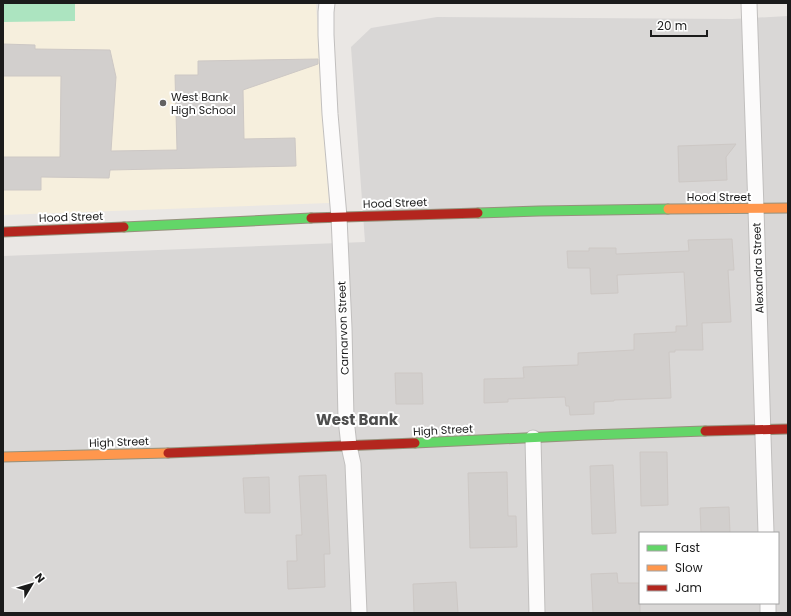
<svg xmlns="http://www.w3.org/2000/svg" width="791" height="616" font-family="Poppins,sans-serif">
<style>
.residential{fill:#d9d7d6;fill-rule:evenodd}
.education{fill:#f6efdd}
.pitch{fill:#ace4c0}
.building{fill:#d2cfcd;stroke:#cdc8c5}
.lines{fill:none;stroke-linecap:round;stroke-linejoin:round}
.street-casing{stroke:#c1bfbe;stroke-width:17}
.fast-casing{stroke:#95917c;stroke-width:11}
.slow-casing{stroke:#95917c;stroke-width:11}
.jam-casing{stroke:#95917c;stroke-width:11}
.street{stroke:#fcfbfb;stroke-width:15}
.fast{stroke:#63d668;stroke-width:9}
.slow{stroke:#ff974d;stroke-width:9}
.jam{stroke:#b3261e;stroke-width:9}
.poi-dot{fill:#636261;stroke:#fff;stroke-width:1.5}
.labels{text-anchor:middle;stroke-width:4;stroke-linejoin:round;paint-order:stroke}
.poi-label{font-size:11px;fill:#1b1b1b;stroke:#fff;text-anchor:start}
.street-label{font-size:11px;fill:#1b1b1b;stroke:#fff}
.district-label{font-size:15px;font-weight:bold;fill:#4e4e4e;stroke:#fff}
</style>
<rect width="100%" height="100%" fill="#eae7e4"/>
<path class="residential" d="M788 16V613H3V256L365 242 351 47 371 28 437 17 732 19ZM640 533H778V603H640Z"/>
<path class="education" d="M3 3H316L329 203 3 215Z"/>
<path class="pitch" d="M3 3H75V21L3 22Z"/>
<g class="building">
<path d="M3 44 35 45V49L110 50 116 77 111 151 177 150 175 75H198V61L318 59V64L243 90 244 139 295 138 296 166 110 170 109 178 41 177V190H3V157H60L61 76H3Z"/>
<path d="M736 144 726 157 727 180 679 182 678 146Z"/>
<path d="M732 239 734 270H728L731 322 702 323 703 350H675V352H669L671 398 614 400V401L594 402V414L570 415 569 406H566L565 397 508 399V402L484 403V379L524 378 523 367 578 365V353L634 350V334L676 332V326H687L684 272 617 275 618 293 591 294 590 268H568L567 251H589V248H616V254L689 251 688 240Z"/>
<path d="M395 373H422L423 404H396Z"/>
<path d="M640 452H667L668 505 641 506Z"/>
<path d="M613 465 616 533 592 534 590 466Z"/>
<path d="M507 472 508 516H516L517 547 470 548 468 473Z"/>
<path d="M326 475 330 554H324L325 587 288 589 287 561H297L296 535H302L299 476Z"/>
<path d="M269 477 270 513H245L243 478Z"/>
<path d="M729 507 730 533H701L700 508Z"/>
<path d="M617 573 618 583H640V613H593L591 574Z"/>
<path d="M456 582 458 613H414L413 584Z"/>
</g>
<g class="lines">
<defs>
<g id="street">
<path d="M327 3 326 12V35L330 114 339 217 344 328 346 419 349 446 353 464 359 613"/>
<path d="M749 3 756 209 766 533"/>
<path d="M533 438 537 613"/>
<path d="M768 603V613"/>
</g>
<g id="fast">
<path d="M478 213 539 211 668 209"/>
<path d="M124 227 311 218"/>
<path d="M415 443 588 435 705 431"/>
</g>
<g id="slow">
<path d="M668 209 788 208"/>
<path d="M3 457 168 453"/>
</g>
<g id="jam">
<path d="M311 218 478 213"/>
<path d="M3 232 124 227"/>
<path d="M705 431 788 429"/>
<path d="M168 453 415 443"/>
</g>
</defs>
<use href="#street" class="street-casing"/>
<use href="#fast" class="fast-casing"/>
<use href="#slow" class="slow-casing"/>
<use href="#jam" class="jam-casing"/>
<use href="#street" class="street"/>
<use href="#fast" class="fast"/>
<use href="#slow" class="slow"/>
<use href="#jam" class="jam"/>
</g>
<circle class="poi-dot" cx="163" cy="103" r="4"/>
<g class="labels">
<g class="poi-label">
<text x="171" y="101">West Bank<tspan x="171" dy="13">High School</tspan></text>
</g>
<g class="street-label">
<text x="719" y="201">Hood Street</text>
<text transform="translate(395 203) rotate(-2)" y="4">Hood Street</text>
<text transform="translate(71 217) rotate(-2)" y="4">Hood Street</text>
<text transform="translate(758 268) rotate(-92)" y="4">Alexandra Street</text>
<text transform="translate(343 328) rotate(-92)" y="4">Carnarvon Street</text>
<text transform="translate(443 430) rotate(-3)" y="4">High Street</text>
<text transform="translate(119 442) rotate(-2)" y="4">High Street</text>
</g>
<g class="district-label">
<text x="357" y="425">West Bank</text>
</g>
</g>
<rect width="791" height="616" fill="none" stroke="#1b1b1b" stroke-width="8"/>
<rect x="639" y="532" width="140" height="72" fill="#ffffff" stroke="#a4a4a4"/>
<rect x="647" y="545" width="20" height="6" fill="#63d668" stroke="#a4a4a4"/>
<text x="675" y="552" font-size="12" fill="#1b1b1b">Fast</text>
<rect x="647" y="565" width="20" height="6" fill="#ff974d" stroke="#a4a4a4"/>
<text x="675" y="572" font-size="12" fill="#1b1b1b">Slow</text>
<rect x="647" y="585" width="20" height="6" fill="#b3261e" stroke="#a4a4a4"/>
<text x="675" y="592" font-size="12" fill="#1b1b1b">Jam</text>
<g transform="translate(32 584) rotate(52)" stroke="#ffffff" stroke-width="3" paint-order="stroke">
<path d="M0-3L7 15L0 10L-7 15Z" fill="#1b1b1b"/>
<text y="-6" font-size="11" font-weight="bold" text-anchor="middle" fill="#1b1b1b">N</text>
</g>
<path d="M651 30v6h56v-6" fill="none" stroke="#1b1b1b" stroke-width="2"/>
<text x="657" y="30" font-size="12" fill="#1b1b1b" stroke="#ffffff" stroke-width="3" paint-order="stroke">20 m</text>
</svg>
